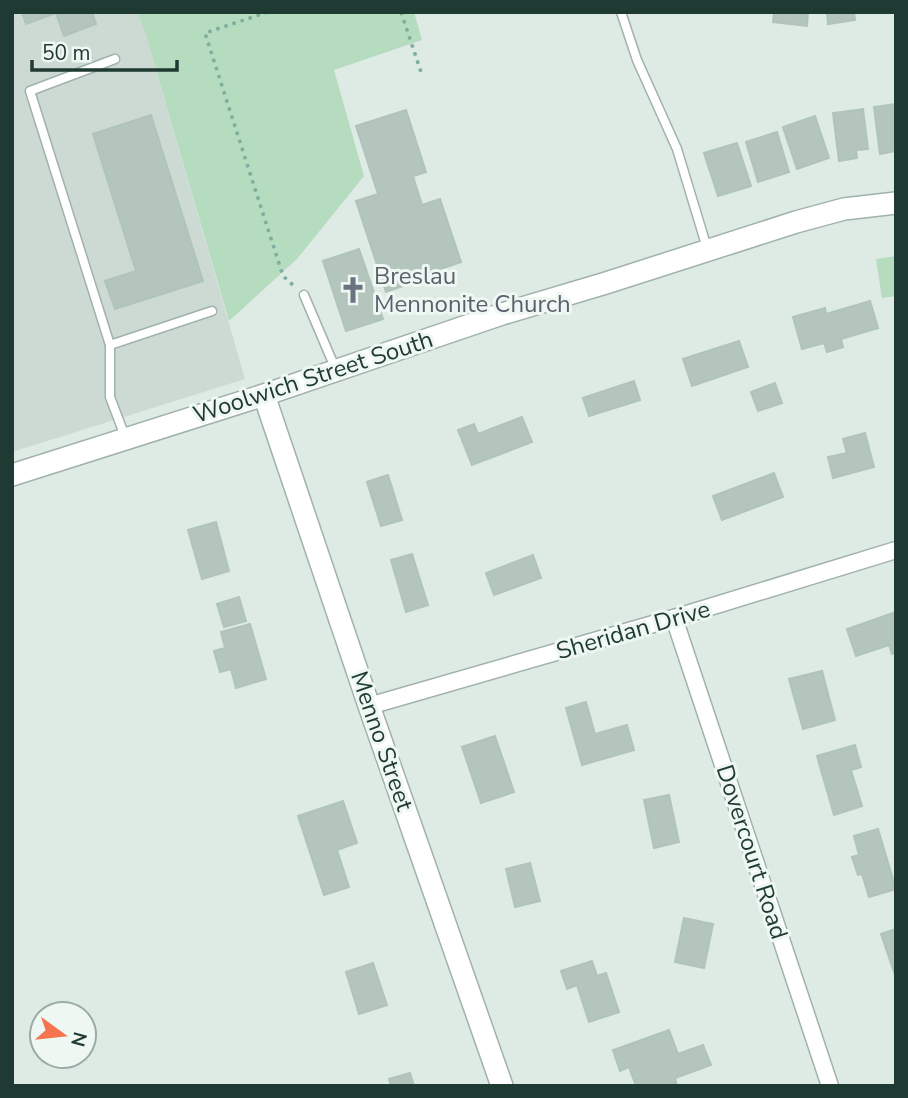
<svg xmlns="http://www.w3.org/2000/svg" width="908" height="1098" font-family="'Nunito Sans',sans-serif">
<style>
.built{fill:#ccdad3}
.green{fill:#b6dcbf}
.building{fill:#b3c5bd;stroke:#b0c4bb;stroke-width:2}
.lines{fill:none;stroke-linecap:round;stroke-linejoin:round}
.service-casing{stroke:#a1b2ab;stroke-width:11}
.minor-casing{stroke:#a1b2ab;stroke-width:19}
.tertiary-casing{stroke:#a1b2ab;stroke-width:24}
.path{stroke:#7daf9e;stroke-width:3.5;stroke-dasharray:3.5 5;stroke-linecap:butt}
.service{stroke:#fff;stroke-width:8}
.minor{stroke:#fff;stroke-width:16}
.tertiary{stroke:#fff;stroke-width:21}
.labels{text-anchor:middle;stroke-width:6;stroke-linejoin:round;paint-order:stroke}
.worship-label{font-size:24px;fill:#5b616d;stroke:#eef7f2;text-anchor:start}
.street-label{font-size:24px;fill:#1f3a32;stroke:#eef7f2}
</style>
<rect width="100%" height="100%" fill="#deeae4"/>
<path class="built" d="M12 12H137L145 32 245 379 12 452Z"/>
<g class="green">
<path d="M137 12H414L422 40 334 70 364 176 297 259 229 321 145 32Z"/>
<path d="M896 256V296L882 298 876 259Z"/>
</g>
<g class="building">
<path d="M22 12H92L96 24 64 36 56 13 26 24Z"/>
<path d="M774 12H808L807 26 773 22Z"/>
<path d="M827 12H854L855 20 828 24Z"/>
<path d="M896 104V151L880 154 874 107Z"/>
<path d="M863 109 868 149 856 150 857 158 839 161 833 113Z"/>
<path d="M406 110 426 172 413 176 422 205 440 199 461 262 410 279 411 283 386 292 356 201 378 194 356 126Z"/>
<path d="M151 115 203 281 115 309 105 281 136 271 93 134Z"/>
<path d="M815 116 829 158 797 169 783 127Z"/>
<path d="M777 132 789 172 758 182 746 142Z"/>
<path d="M737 143 751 186 718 196 704 153Z"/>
<path d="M359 249 383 319 346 331 323 261Z"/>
<path d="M870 301 878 328 841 339 843 347 827 352 824 343 802 349 793 317 825 308 826 314Z"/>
<path d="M739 341 748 367 692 386 683 359Z"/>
<path d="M634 381 640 400 589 416 583 398Z"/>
<path d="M775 383 782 403 758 411 751 392Z"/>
<path d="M522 417 532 442 472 465 458 430 474 424 478 434Z"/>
<path d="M865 433 874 467 833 478 828 457 847 453 843 439Z"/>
<path d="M774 473 783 497 722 520 713 496Z"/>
<path d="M388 475 402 520 381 526 367 482Z"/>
<path d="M216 522 229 571 202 579 188 530Z"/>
<path d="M412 554 428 605 406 612 391 560Z"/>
<path d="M533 555 541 578 494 595 486 573Z"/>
<path d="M239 597 246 621 224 627 217 604Z"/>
<path d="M896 612V652L892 654 889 645 856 656 847 629Z"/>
<path d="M250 624 266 679 236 688 231 669 220 672 214 651 225 648 221 632Z"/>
<path d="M822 671 835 720 803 729 789 679Z"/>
<path d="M586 702 595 734 627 725 634 750 582 765 566 708Z"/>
<path d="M495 736 514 792 481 803 462 747Z"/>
<path d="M855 745 861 767 851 770 862 806 834 815 817 756Z"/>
<path d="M669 795 679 842 654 848 644 800Z"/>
<path d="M343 801 357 843 337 850 349 887 324 895 298 816Z"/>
<path d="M878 829 896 889 869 897 862 874 858 875 852 857 859 855 854 836Z"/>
<path d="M530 863 540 901 515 907 506 869Z"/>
<path d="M684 918 713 924 704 968 675 962Z"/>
<path d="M896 929V978L881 934Z"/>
<path d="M592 961 597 976 606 973 619 1012 589 1022 577 985 567 989 561 971Z"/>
<path d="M373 963 387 1005 359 1014 346 972Z"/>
<path d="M669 1030 678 1054 703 1045 711 1065 675 1078 677 1086H636L629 1067 620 1071 613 1050Z"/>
<path d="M410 1073 414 1086H391L389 1079Z"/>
</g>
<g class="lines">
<defs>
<g id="service">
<path d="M621 12 637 60 677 149 707 248"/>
<path d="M304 295 336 370"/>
<path d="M110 345 30 91 115 59"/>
<path d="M126 439 110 397V345L212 311"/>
</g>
<g id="minor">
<path d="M674 618 830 1086"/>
<path d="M369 706 674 618 896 550"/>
</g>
<g id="tertiary">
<path d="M264 395 369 706 502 1086"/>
<path d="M12 475 264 395 502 314 606 283 796 222 844 209 896 203"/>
</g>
</defs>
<use href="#service" class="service-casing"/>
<use href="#minor" class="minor-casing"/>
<use href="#tertiary" class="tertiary-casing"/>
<g class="path">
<path d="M268 12 205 33 283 276 294 286"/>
<path d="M401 12 422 75"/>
</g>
<use href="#service" class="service"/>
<use href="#minor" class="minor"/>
<use href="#tertiary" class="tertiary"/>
</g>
<defs>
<symbol id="church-bare" viewBox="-9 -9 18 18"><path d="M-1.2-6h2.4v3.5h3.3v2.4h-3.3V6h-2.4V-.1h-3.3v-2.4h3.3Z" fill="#6b7280" stroke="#eef7f2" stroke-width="2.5" paint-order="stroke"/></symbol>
</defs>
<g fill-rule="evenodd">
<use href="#church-bare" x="334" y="271" width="38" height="38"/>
</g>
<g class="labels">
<g class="worship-label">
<text x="374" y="284">Breslau<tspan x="374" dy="28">Mennonite Church</tspan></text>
</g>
<g class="street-label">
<text transform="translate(313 377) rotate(-18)" y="8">Woolwich Street South</text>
<text transform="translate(633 630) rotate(-16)" y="8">Sheridan Drive</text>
<text transform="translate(382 741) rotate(71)" y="8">Menno Street</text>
<text transform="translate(752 852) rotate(72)" y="8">Dovercourt Road</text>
</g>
</g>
<rect width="908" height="1098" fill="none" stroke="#1f3a32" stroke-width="28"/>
<g transform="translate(63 1035) rotate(105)"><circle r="33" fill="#eef7f2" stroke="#9baba5" stroke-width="2"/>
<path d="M0-5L12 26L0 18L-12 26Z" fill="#f67450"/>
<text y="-10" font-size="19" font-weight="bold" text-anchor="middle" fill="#1f3a32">N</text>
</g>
<path d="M32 60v10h145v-10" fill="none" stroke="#1f3a32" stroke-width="3.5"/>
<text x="42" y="60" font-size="21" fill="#1f3a32" stroke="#eef7f2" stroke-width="5" paint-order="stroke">50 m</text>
</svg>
